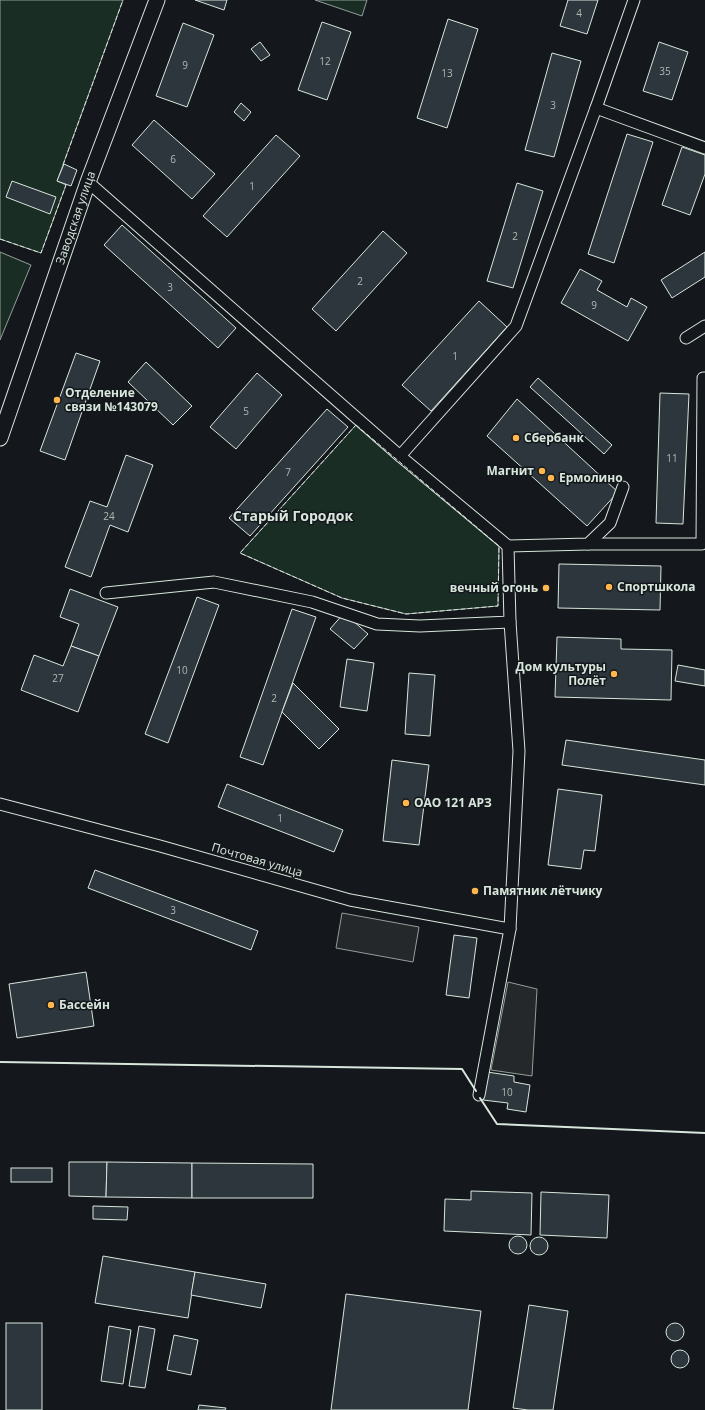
<svg xmlns="http://www.w3.org/2000/svg" width="705" height="1410" font-family="'Open Sans',sans-serif">
<style>
.green{fill:#1a2d24;stroke:#939e99}
.parking{fill:#24282b;stroke:#939e99}
.building{fill:#2c363c;stroke:#d8e6dc}
.lines{fill:none;stroke-linecap:round;stroke-linejoin:round}
.street-casing{stroke:#d8e6dc;stroke-width:13}
.secondary-casing{stroke:#d8e6dc;stroke-width:17}
.street{stroke:#14181c;stroke-width:11}
.secondary{stroke:#14181c;stroke-width:15}
.fence{stroke:#d8e6dc;stroke-width:1;stroke-dasharray:5 2;stroke-linecap:butt}
.wall{stroke:#d8e6dc;stroke-width:2}
.poi-dot{fill:#ffb74d;stroke:#14181c;stroke-width:1.5}
.labels{text-anchor:middle;stroke-width:3;stroke-linejoin:round;paint-order:stroke}
.number-label{font-size:10px;fill:#adbab4}
.street-label{font-size:12px;fill:#d8e6dc;stroke:#14181c}
.poi-label{font-size:12px;font-weight:bold;fill:#d8e6dc;stroke:#14181c;text-anchor:start}
.quarter-label{font-size:14px;font-weight:bold;fill:#d8e6dc;stroke:#14181c}
</style>
<rect width="100%" height="100%" fill="#14181c"/>
<g class="green">
<path d="M0 0H123L57 181 66 185 41 253 0 239Z"/>
<path d="M315 0H367L362 16Z"/>
<path d="M0 252 31 265 0 340Z"/>
<path d="M356 425 499 546 498 606 406 614 342 598 240 553Z"/>
</g>
<g class="parking">
<path d="M342 913 419 927 413 962 336 948Z"/>
<path d="M508 982 537 989 532 1076 491 1070Z"/>
</g>
<g class="building">
<path d="M195 0H227L224 10Z"/>
<path d="M568 0H598L587 34 560 26Z"/>
<path d="M448 19 478 29 447 128 417 118Z"/>
<path d="M322 22 351 32 327 100 298 90Z"/>
<path d="M183 23 214 35 187 107 156 96Z"/>
<path d="M260 42 270 55 261 61 251 49Z"/>
<path d="M659 42 688 52 672 100 643 91Z"/>
<path d="M552 53 581 61 554 157 525 150Z"/>
<path d="M241 103 251 112 244 121 234 112Z"/>
<path d="M154 120 215 174 192 199 132 145Z"/>
<path d="M627 134 653 142 614 263 588 254Z"/>
<path d="M276 135 300 156 227 237 203 216Z"/>
<path d="M682 147 705 155V174L690 215 662 205Z"/>
<path d="M64 164 77 170 71 186 57 181Z"/>
<path d="M12 181 56 197 50 214 6 197Z"/>
<path d="M517 183 543 191 513 288 487 281Z"/>
<path d="M122 225 236 328 218 348 104 245Z"/>
<path d="M383 231 407 253 336 331 312 309Z"/>
<path d="M705 252V277L672 298 661 280Z"/>
<path d="M580 269 602 281 597 290 627 307 631 298 647 307 628 341 561 303Z"/>
<path d="M479 301 507 327 431 411 402 385Z"/>
<path d="M76 353 100 361 65 460 40 451Z"/>
<path d="M146 362 192 406 173 425 128 382Z"/>
<path d="M257 373 282 395 236 449 210 427Z"/>
<path d="M538 378 612 445 604 454 530 387Z"/>
<path d="M660 393 689 394 683 524 656 523Z"/>
<path d="M517 399 618 492 587 526 487 436Z"/>
<path d="M327 409 348 427 250 536 229 518Z"/>
<path d="M126 455 153 465 128 532 110 525 91 577 65 567 90 501 107 507Z"/>
<path d="M559 564 661 566 660 610 558 608Z"/>
<path d="M70 589 118 607 99 656 71 646 79 624 60 617Z"/>
<path d="M197 597 219 605 168 743 145 734Z"/>
<path d="M292 609 316 617 263 765 240 757Z"/>
<path d="M344 613 368 634 354 649 330 629Z"/>
<path d="M557 637 621 639V649L672 650 671 700 555 697Z"/>
<path d="M71 646 99 656 78 712 21 690 34 655 63 666Z"/>
<path d="M347 659 374 663 367 711 340 707Z"/>
<path d="M678 665 705 670V686L675 681Z"/>
<path d="M409 673 435 675 430 736 405 734Z"/>
<path d="M293 683 339 729 319 749 282 712Z"/>
<path d="M566 740 705 760V785L562 765Z"/>
<path d="M392 760 429 765 419 845 383 841Z"/>
<path d="M227 784 343 830 334 852 218 807Z"/>
<path d="M558 789 602 795 595 851 584 850 581 869 548 865Z"/>
<path d="M95 870 258 931 251 950 88 888Z"/>
<path d="M454 935 477 938 469 998 446 995Z"/>
<path d="M86 972 94 1026 17 1038 9 984Z"/>
<path d="M487 1072 514 1076V1082L530 1085 526 1112 507 1109 508 1103 483 1100Z"/>
<path d="M69 1162H107L106 1197 69 1196Z"/>
<path d="M107 1162 192 1163V1198L106 1197Z"/>
<path d="M192 1163 313 1164V1198H192Z"/>
<rect x="11" y="1168" width="41" height="14"/>
<path d="M471 1191 532 1193 531 1235 444 1231 445 1199 471 1200Z"/>
<path d="M541 1192 609 1195 607 1238 540 1235Z"/>
<path d="M93 1206 128 1207 127 1220 93 1219Z"/>
<circle cx="518" cy="1245" r="9"/>
<circle cx="539" cy="1246" r="9"/>
<path d="M103 1256 195 1272 188 1318 95 1303Z"/>
<path d="M195 1272 266 1284 261 1308 191 1295Z"/>
<path d="M346 1294 481 1311 468 1410H331Z"/>
<path d="M529 1305 568 1311 553 1410H528L513 1408Z"/>
<rect x="6" y="1323" width="36" height="87"/>
<circle cx="675" cy="1332" r="9"/>
<path d="M109 1326 131 1330 123 1384 101 1381Z"/>
<path d="M139 1326 155 1329 145 1388 129 1386Z"/>
<path d="M174 1335 198 1340 191 1375 167 1370Z"/>
<circle cx="680" cy="1359" r="9"/>
<path d="M199 1405 226 1408 225 1410H198Z"/>
</g>
<g class="lines">
<defs>
<g id="street">
<path d="M634 0 596 108 705 148"/>
<path d="M88 182 400 456 508 546 588 544 610 523 623 487"/>
<path d="M686 338 705 326"/>
<path d="M400 456 516 326 596 108"/>
<path d="M588 544H702L703 378H705"/>
<path d="M106 593 214 582 312 602 377 624 420 626 510 622 508 546"/>
<path d="M0 804 160 846 350 900 510 929"/>
<path d="M479 1095 510 929 519 751 510 622"/>
</g>
<g id="secondary">
<path id="s1" d="M0 438 88 182 157 0"/>
</g>
</defs>
<use href="#street" class="street-casing"/>
<use href="#secondary" class="secondary-casing"/>
<use href="#street" class="street"/>
<use href="#secondary" class="secondary"/>
<g class="fence">
<path d="M63 165 123 0"/>
<path d="M0 239 41 253 66 185 64 184"/>
<path d="M356 425 499 546 498 606 406 614 342 598 240 553Z"/>
</g>
<g class="wall">
<path d="M0 1062 462 1069 476 1091"/>
<path d="M480 1098 497 1124 705 1133"/>
</g>
</g>
<g class="poi-dot">
<circle cx="57" cy="400" r="4"/>
<circle cx="516" cy="438" r="4"/>
<circle cx="542" cy="471" r="4"/>
<circle cx="551" cy="478" r="4"/>
<circle cx="609" cy="587" r="4"/>
<circle cx="546" cy="588" r="4"/>
<circle cx="614" cy="674" r="4"/>
<circle cx="406" cy="803" r="4"/>
<circle cx="475" cy="891" r="4"/>
<circle cx="51" cy="1005" r="4"/>
</g>
<g class="labels">
<g class="number-label">
<text x="579" y="17">4</text>
<text x="325" y="65">12</text>
<text x="185" y="69">9</text>
<text x="665" y="75">35</text>
<text x="447" y="77">13</text>
<text x="553" y="109">3</text>
<text x="173" y="163">6</text>
<text x="252" y="190">1</text>
<text x="515" y="240">2</text>
<text x="360" y="285">2</text>
<text x="170" y="291">3</text>
<text x="594" y="309">9</text>
<text x="455" y="360">1</text>
<text x="246" y="415">5</text>
<text x="672" y="462">11</text>
<text x="288" y="476">7</text>
<text x="109" y="520">24</text>
<text x="182" y="674">10</text>
<text x="58" y="682">27</text>
<text x="274" y="702">2</text>
<text x="280" y="822">1</text>
<text x="173" y="914">3</text>
<text x="507" y="1096">10</text>
</g>
<g class="street-label">
<text dy="4" stroke="none"><textPath href="#s1" startOffset="233">Заводская улица</textPath></text>
<text transform="translate(257 860) rotate(16)" y="4">Почтовая улица</text>
</g>
<g class="poi-label">
<text x="65" y="397">Отделение<tspan x="65" dy="14">связи №143079</tspan></text>
<text x="524" y="442">Сбербанк</text>
<text x="534" y="475" text-anchor="end">Магнит</text>
<text x="559" y="482">Ермолино</text>
<text x="617" y="591">Спортшкола</text>
<text x="538" y="592" text-anchor="end">вечный огонь</text>
<text x="606" y="671" text-anchor="end">Дом культуры<tspan x="606" dy="14">Полёт</tspan></text>
<text x="414" y="807">OAO 121 АРЗ</text>
<text x="483" y="895">Памятник лётчику</text>
<text x="59" y="1009">Бассейн</text>
</g>
<g class="quarter-label">
<text x="293" y="521">Старый Городок</text>
</g>
</g>
</svg>
